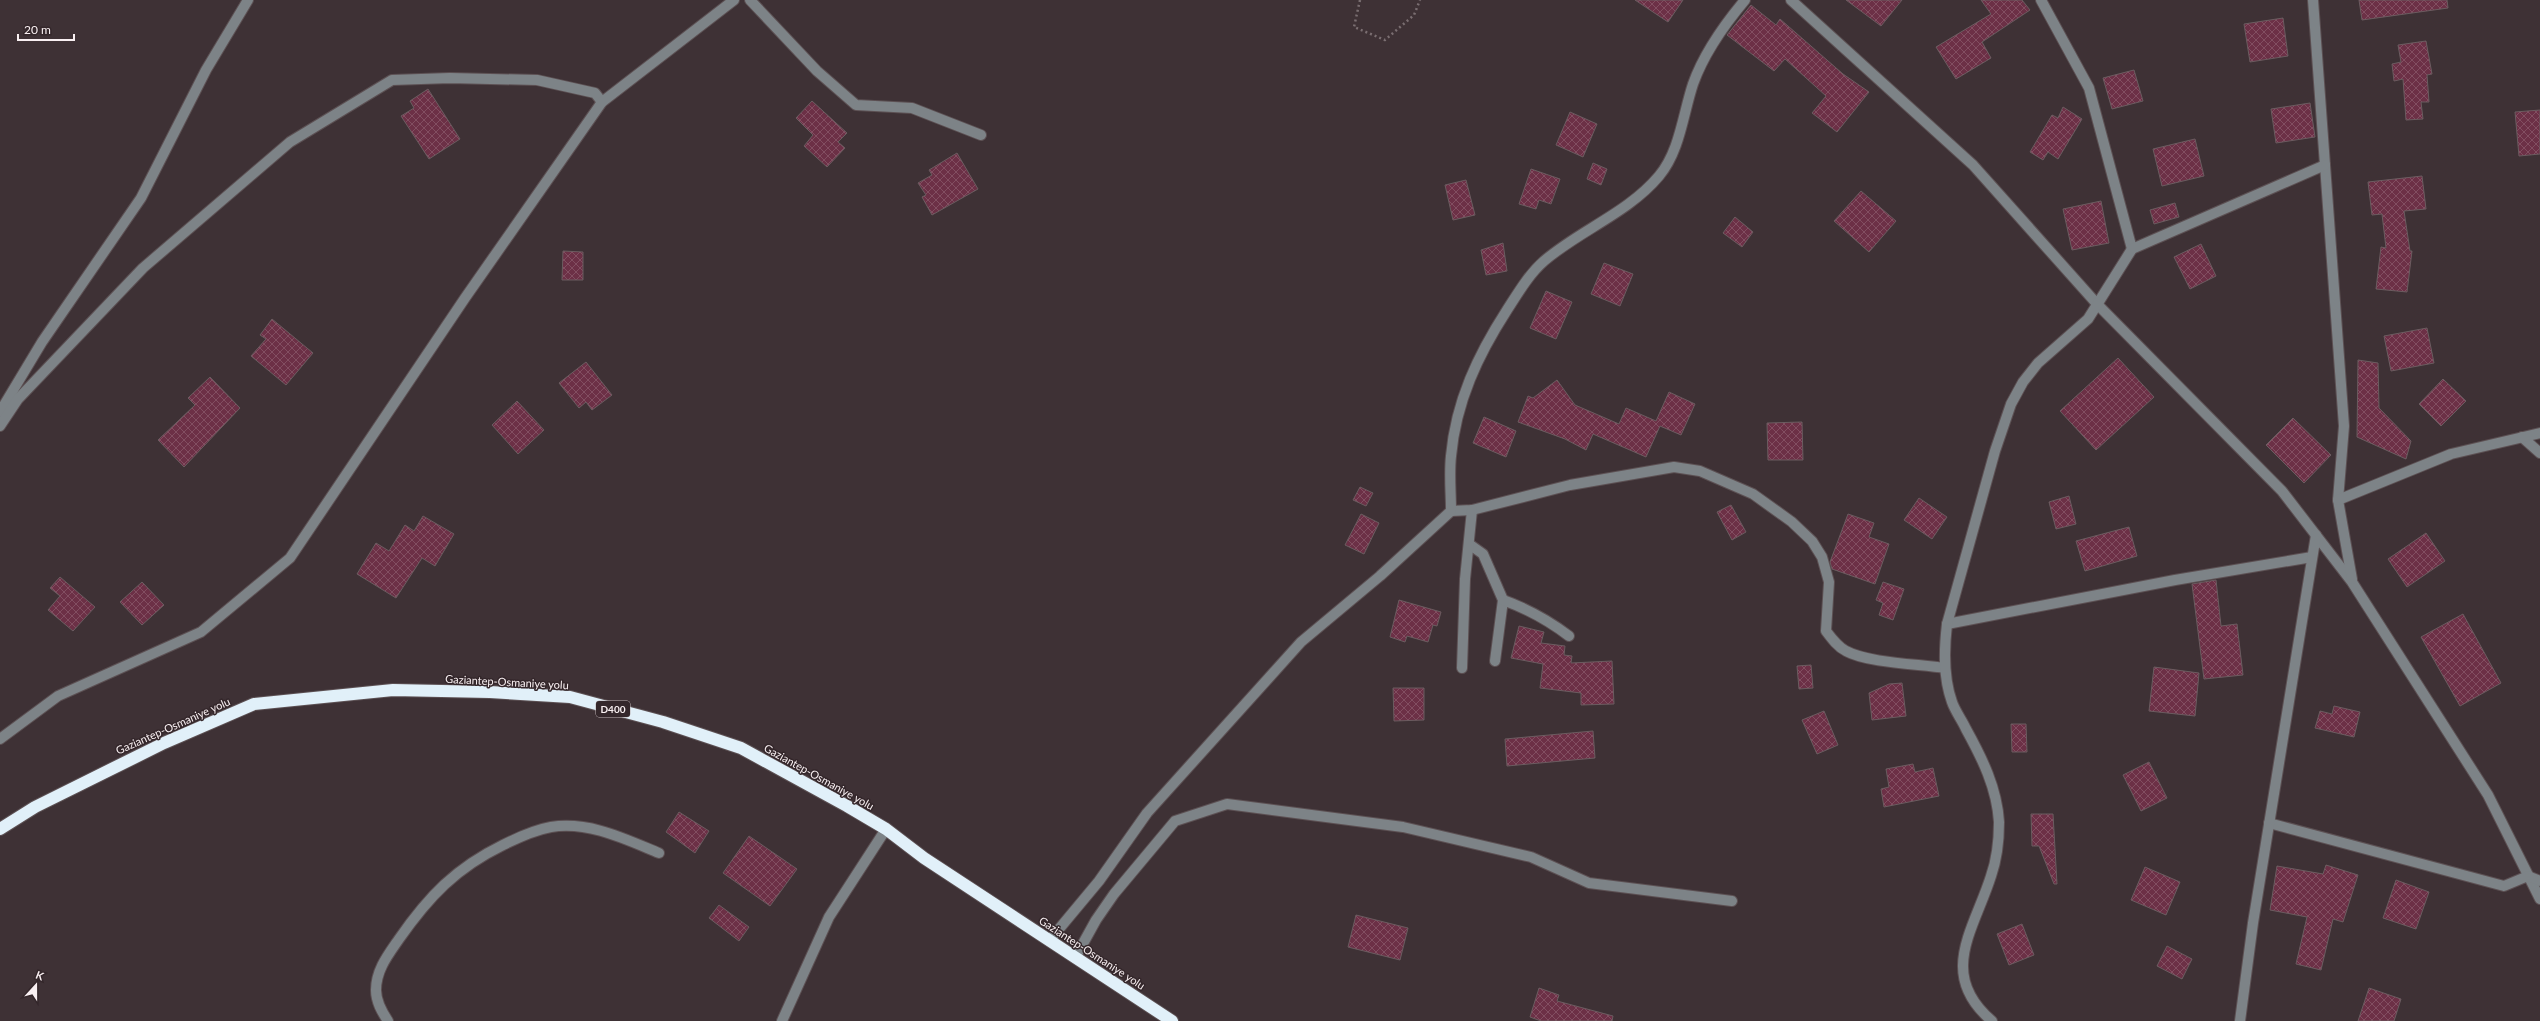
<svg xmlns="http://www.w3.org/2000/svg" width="2540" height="1021" font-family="Lato,sans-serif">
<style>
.building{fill:url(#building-cross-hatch);stroke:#6b5c60}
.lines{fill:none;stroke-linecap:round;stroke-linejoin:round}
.minor-casing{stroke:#5c5053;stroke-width:12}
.highway-casing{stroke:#5c5053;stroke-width:14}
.path{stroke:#7a6e71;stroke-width:2.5;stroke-dasharray:2 3;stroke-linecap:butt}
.minor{stroke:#7d8387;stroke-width:10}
.highway{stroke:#e1f0f9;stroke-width:12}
.labels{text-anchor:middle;stroke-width:3;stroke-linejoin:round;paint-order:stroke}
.shield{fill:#34272b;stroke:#beb4b6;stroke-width:1}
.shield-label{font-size:10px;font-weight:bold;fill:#f9f0f2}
.street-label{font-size:11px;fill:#f9f0f2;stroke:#34272b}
</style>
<defs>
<pattern id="building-cross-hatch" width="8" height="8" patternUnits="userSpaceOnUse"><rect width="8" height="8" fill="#6c3046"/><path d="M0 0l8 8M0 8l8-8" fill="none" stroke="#824e61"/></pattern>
</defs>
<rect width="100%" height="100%" fill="#3e3135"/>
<g class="building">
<path d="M1635 0H1683L1668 22Z"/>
<path d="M1846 0H1902L1881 26Z"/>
<path d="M1981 0H2022L2030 10 1982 42 1991 58 1956 79 1936 47 1991 14Z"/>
<path d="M2359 0H2447L2448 8 2362 20Z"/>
<path d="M1751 5 1776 25 1780 19 1843 74 1869 92 1837 132 1812 113 1826 96 1785 59 1774 71 1727 35Z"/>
<path d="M2283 18 2288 56 2250 62 2244 24Z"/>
<path d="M2426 41 2432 74 2427 75 2429 102H2421L2423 119 2406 120 2403 79 2394 81 2392 64 2401 62 2398 45Z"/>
<path d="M2134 70 2143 101 2112 109 2103 78Z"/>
<path d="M428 89 460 139 429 159 401 116 414 108 410 101Z"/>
<path d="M812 101 847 133 838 142 845 148 827 167 804 146 813 135 796 118Z"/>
<path d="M2310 103 2315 137 2276 143 2271 109Z"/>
<path d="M2063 107 2082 119 2058 159 2048 152 2043 160 2030 152 2052 115 2058 118Z"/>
<path d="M2540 110V154L2519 156 2515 112Z"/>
<path d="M1570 112 1597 124 1583 157 1556 145Z"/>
<path d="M2195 139 2204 176 2162 186 2153 149Z"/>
<path d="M957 153 978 189 932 215 922 197 926 195 918 183 932 175 929 170Z"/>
<path d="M1593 163 1607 169 1601 185 1587 179Z"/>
<path d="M1531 169 1560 179 1551 204 1539 200 1536 209 1519 204Z"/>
<path d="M2422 176 2426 209 2404 211 2410 251H2412L2407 292 2376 289 2381 247 2386 248 2382 214 2372 215 2368 182Z"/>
<path d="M1466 180 1475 215 1453 220 1445 185Z"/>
<path d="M1861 191 1896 221 1869 252 1834 221Z"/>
<path d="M2101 201 2109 243 2072 250 2063 209Z"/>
<path d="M2175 203 2179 217 2154 224 2150 210Z"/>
<path d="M1735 217 1753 232 1742 247 1723 233Z"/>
<path d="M1503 243 1507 271 1486 275 1481 250Z"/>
<path d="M2201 244 2216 276 2190 289 2174 257Z"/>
<path d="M563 251 583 252V280H562Z"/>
<path d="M1604 263 1633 274 1620 306 1591 294Z"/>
<path d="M1546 291 1572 302 1556 339 1530 328Z"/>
<path d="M272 319 313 353 286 385 251 356 266 339 260 335Z"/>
<path d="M2427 328 2434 363 2391 371 2384 336Z"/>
<path d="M2118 358 2154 397 2096 450 2060 411Z"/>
<path d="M2358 360 2378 363 2379 408 2411 441 2406 459 2357 437Z"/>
<path d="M586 362 612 395 592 410 586 402 579 408 559 383Z"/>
<path d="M210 377 240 408 184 467 158 440 195 405 188 398Z"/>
<path d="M2443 379 2466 401 2441 426 2419 404Z"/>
<path d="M1557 380 1575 405 1619 424 1626 408 1656 421 1669 392 1695 404 1681 435 1660 426 1646 457 1593 434 1586 450 1565 439 1518 422 1528 396 1533 398Z"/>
<path d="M517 401 544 430 518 454 492 425Z"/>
<path d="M1484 417 1516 431 1506 457 1473 443Z"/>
<path d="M2293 418 2331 455 2304 483 2266 445Z"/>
<path d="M1802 422 1803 460H1768L1767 423Z"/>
<path d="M1360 487 1373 493 1366 506 1353 500Z"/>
<path d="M2069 496 2076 524 2056 529 2049 502Z"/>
<path d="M1919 498 1947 517 1932 539 1904 520Z"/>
<path d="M1731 505 1746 532 1732 540 1717 512Z"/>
<path d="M1361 514 1379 523 1364 554 1345 545Z"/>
<path d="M1848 514 1874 523 1869 537 1889 544 1875 584 1832 569 1830 562Z"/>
<path d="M423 516 454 534 435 566 422 558 396 598 357 574 376 543 389 551 405 525 414 531Z"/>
<path d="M2129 527 2137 556 2085 571 2076 541Z"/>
<path d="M2426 533 2445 561 2407 587 2388 559Z"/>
<path d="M60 577 95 607 73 631 48 610 60 596 50 588Z"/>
<path d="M2216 580 2221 626 2237 624 2243 675 2204 679 2192 584Z"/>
<path d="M142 582 164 605 142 625 120 602Z"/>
<path d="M1883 582 1904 589 1893 620 1879 615 1883 603 1876 600Z"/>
<path d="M1399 600 1441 612 1437 626 1433 625 1428 642 1407 636 1405 642 1390 637Z"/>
<path d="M2463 614 2501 683 2460 706 2421 637Z"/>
<path d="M1519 626 1544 632 1541 643 1565 646 1564 655 1572 656 1571 663 1612 661 1614 704 1581 705V693L1540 688 1543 664 1511 658Z"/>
<path d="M1811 665 1813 688 1799 689 1797 666Z"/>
<path d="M2154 667 2199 673 2195 716 2149 711Z"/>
<path d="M1902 683 1906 716 1872 720 1869 693 1889 684Z"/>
<path d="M1393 688H1424V720L1394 721Z"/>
<path d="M2334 706 2360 712 2354 737 2315 728 2320 711 2332 714Z"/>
<path d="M1824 711 1838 745 1817 754 1802 720Z"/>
<path d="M2011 724H2026L2027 752H2012Z"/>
<path d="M1593 731 1595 758 1507 766 1505 739Z"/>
<path d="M2149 762 2167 798 2141 811 2123 775Z"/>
<path d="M1913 764 1915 772 1933 768 1939 796 1884 807 1881 789 1889 787 1886 769Z"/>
<path d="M679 812 709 831 695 853 666 832Z"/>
<path d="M2031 814H2053L2057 884H2054L2039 846H2032Z"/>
<path d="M749 836 797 869 770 906 723 873Z"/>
<path d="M2326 865 2358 875 2343 922 2333 919 2321 970 2296 964 2307 917 2270 910 2277 866 2323 874Z"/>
<path d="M2145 867 2180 882 2166 915 2131 900Z"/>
<path d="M2396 880 2429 892 2416 929 2383 918Z"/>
<path d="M719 905 749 927 739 941 709 918Z"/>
<path d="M1356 915 1408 928 1400 960 1348 947Z"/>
<path d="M2022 924 2034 955 2009 965 1997 934Z"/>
<path d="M2167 946 2192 959 2182 979 2157 966Z"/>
<path d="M1539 988 1559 995 1557 1001 1613 1016 1612 1021H1541L1530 1017Z"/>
<path d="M2369 988 2401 999 2394 1021H2358Z"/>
</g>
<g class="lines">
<defs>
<g id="minor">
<path d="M750 0 817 71 856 105 912 108 981 135"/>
<path d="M1791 0 1973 165 2097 304 2282 491 2352 582 2488 795 2540 899"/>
<path d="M2041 0 2089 88 2132 249"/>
<path d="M2313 0 2344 426 2338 500 2352 579"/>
<path d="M0 412 42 342 141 198 206 70 248 0"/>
<path d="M0 426 18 399 143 268 290 142 392 80 450 78 537 80 595 93 602 102"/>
<path d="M2522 437 2540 453"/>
<path d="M2338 500 2451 454 2540 433"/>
<path d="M1451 511 1472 510 1570 485 1674 467 1700 471 1753 494 1792 522 1812 541 1822 557 1829 582 1826 631C1832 639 1838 647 1846 651 1868 663 1919 664 1945 668"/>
<path d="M1469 544 1483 554 1503 600 1495 661"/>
<path d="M1503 600C1528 609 1548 620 1569 636"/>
<path d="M1947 624 2175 580 2312 557"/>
<path d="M1462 668 1465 579 1472 510"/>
<path d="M0 739 58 696 201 632 290 558 465 298 602 102 734 0"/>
<path d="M2269 823 2504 886 2528 876 2540 881"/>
<path d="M1049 941 1099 881 1147 813 1301 642 1380 576 1451 511C1451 493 1449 474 1451 456 1456 401 1478 355 1507 310 1518 293 1529 274 1544 261 1580 230 1628 213 1659 176 1680 151 1683 114 1693 84 1704 53 1724 25 1745 0"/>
<path d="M1075 958 1096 920 1114 894 1175 821 1227 804 1403 827 1531 857 1589 883 1732 901"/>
<path d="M388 1021C382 1012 376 1002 376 990 376 970 388 955 399 939 429 896 456 868 503 845 519 837 534 830 551 827 589 821 625 839 659 853"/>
<path d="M782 1021 829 917 886 829"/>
<path d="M1992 1021C1937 974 1974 930 1991 876 1997 859 1999 840 1999 822 1997 788 1982 758 1966 729 1962 720 1955 711 1952 702 1943 677 1944 650 1947 624L1995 451 2011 404 2023 382 2038 363 2088 319 2132 249 2325 165"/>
<path d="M2240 1021 2253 923 2316 535"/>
</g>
<path id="highway" d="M0 829 35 807 164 743 254 704 393 690 490 692 570 697 663 722 741 748 847 806 886 829 924 858 1172 1021"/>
</defs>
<use href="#minor" class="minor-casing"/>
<use href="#highway" class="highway-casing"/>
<path class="path" d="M1360 0 1354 27 1385 40 1414 15 1420 0"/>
<use href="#minor" class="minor"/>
<use href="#highway" class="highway"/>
</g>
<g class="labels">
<rect class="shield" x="596" y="701" width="34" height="16" rx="3"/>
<g class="shield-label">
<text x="613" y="713">D400</text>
</g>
<g class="street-label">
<text transform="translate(507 682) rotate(3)" y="4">Gaziantep-Osmaniye yolu</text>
<text transform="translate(173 726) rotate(-24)" y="4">Gaziantep-Osmaniye yolu</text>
<text transform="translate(819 777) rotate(29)" y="4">Gaziantep-Osmaniye yolu</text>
<text transform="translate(1092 953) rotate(33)" y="4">Gaziantep-Osmaniye yolu</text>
</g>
</g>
<g transform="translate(36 985) rotate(21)" stroke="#34272b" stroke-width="3" paint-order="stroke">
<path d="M0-3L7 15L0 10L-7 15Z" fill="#f9f0f2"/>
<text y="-6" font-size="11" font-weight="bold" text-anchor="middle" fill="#f9f0f2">K</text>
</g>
<path d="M18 34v6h56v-6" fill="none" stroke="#f9f0f2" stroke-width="2"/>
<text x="24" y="34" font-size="12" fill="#f9f0f2" stroke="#34272b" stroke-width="3" paint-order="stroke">20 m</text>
</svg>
